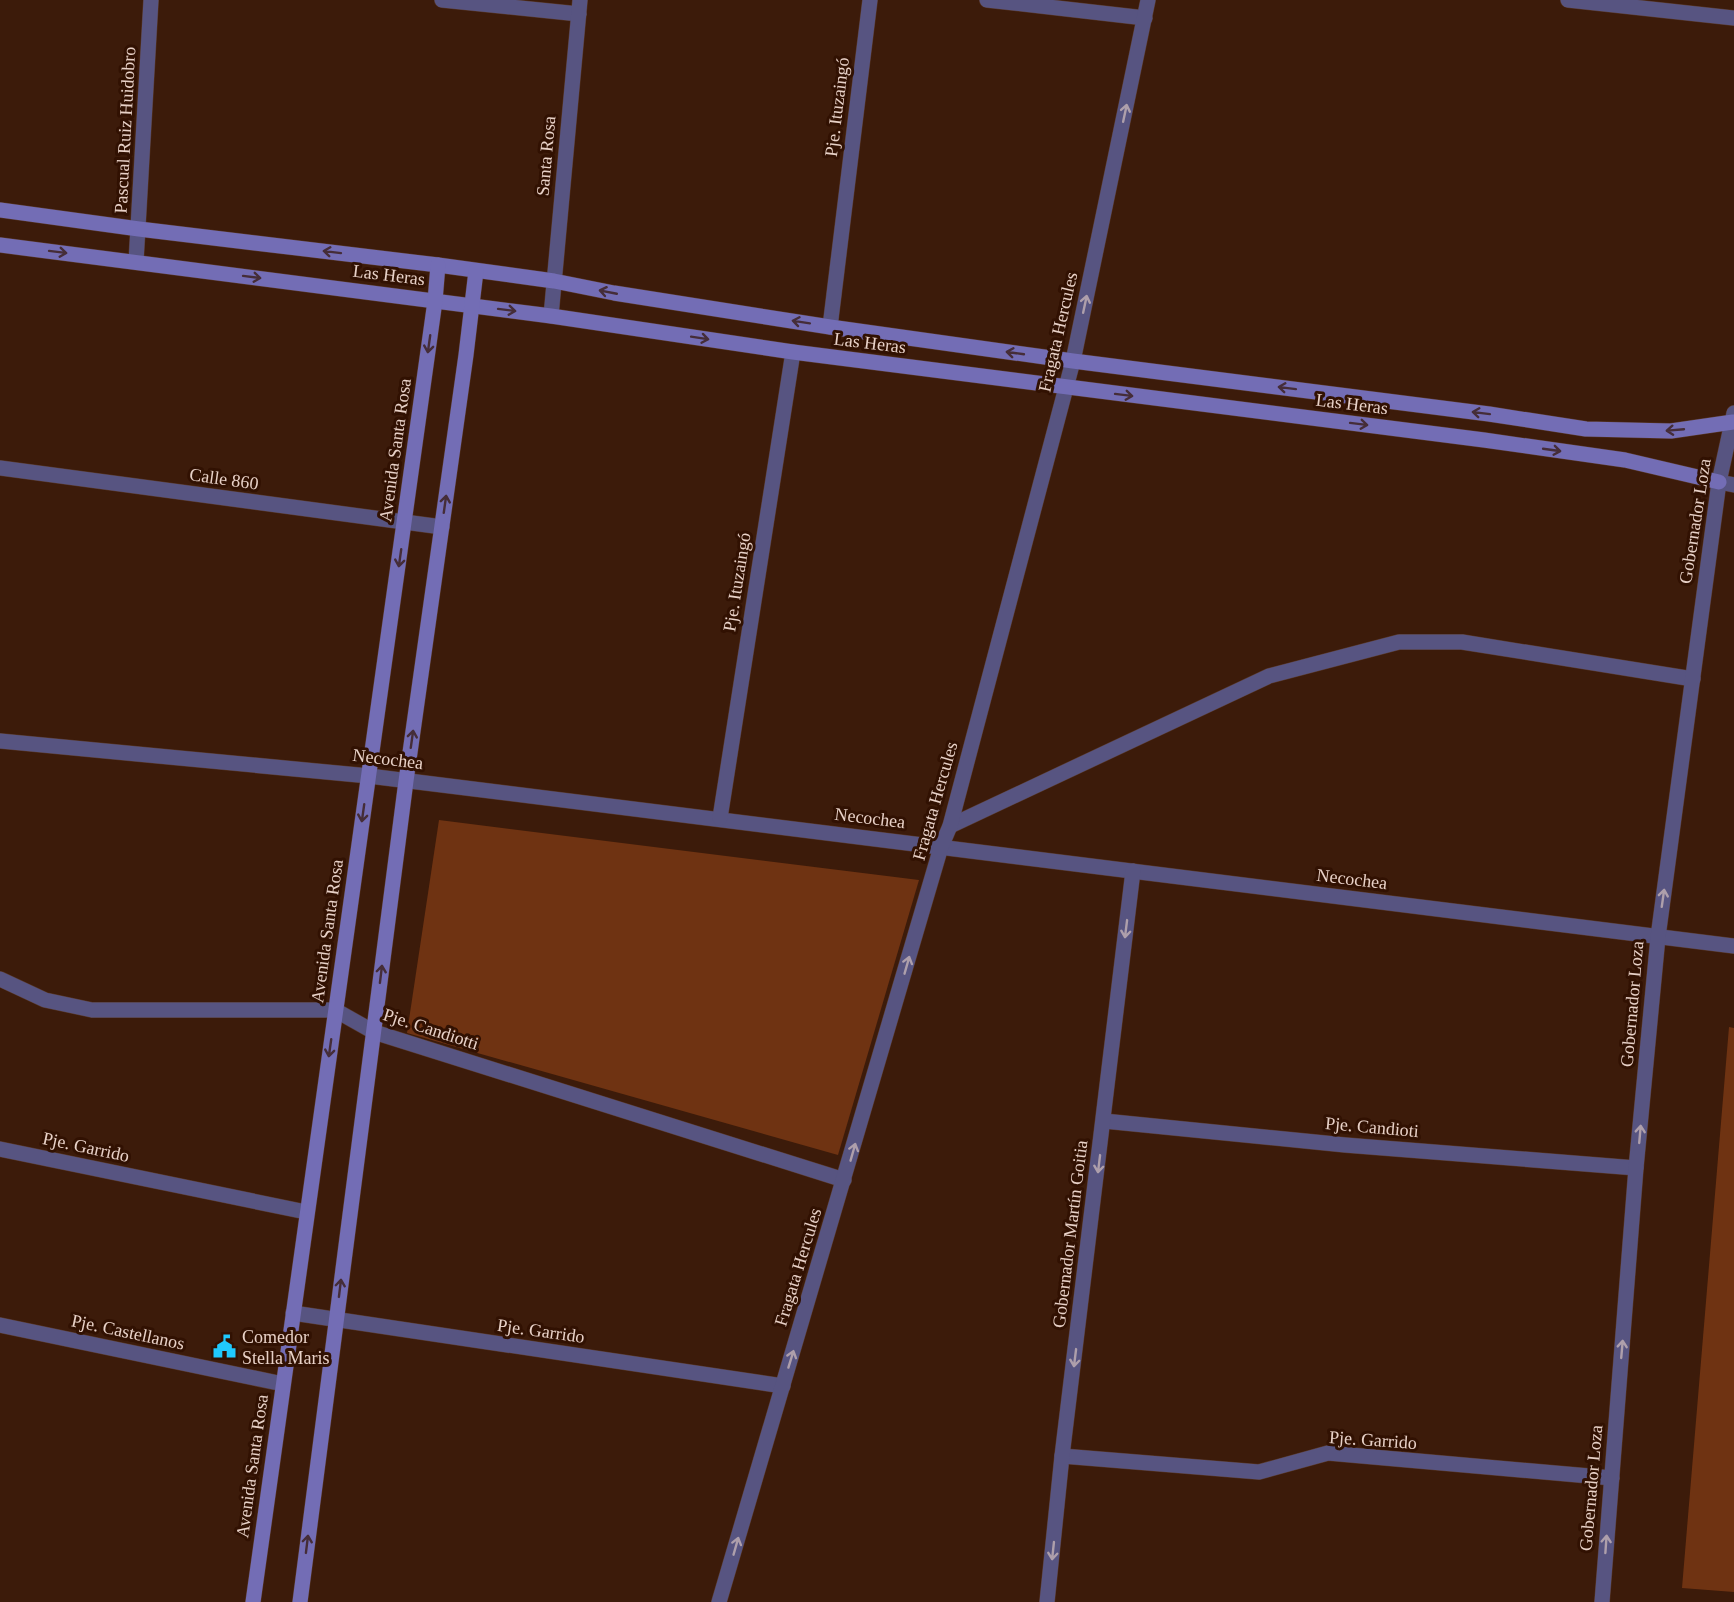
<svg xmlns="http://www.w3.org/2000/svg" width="1734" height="1602" font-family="'Times New Roman',serif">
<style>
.green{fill:#6f3312}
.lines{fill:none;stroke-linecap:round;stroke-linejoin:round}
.minor-casing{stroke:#583828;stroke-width:16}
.tertiary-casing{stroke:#583828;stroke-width:16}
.secondary-casing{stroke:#583828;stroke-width:16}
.minor{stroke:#575481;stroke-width:15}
.tertiary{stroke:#575481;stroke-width:15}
.secondary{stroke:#736db5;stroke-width:15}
.oneway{stroke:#ae9fab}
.oneway2{stroke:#452d38}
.labels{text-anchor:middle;stroke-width:6;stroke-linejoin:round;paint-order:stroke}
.street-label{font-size:18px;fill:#e8d1c7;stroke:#311102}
.poi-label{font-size:18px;fill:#e8d1c7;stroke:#311102;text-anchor:start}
</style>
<rect width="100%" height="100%" fill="#3c1b0a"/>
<g class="green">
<path d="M439 820 919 880 838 1155 407 1033Z"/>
<path d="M1729 1027 1734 1028V1592L1682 1588Z"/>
</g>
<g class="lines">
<defs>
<g id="minor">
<path d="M442 0 579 14"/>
<path d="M987 0 1145 18"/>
<path d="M1568 0 1734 18"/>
<path d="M136 262 151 0"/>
<path d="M830 327 870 0"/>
<path d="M0 468 442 527"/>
<path d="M0 741 369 776 1734 946"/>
<path d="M720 818 793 352"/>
<path d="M950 826 1269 676 1399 642H1462L1693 679"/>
<path d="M0 979 45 1000 92 1010H335L374 1032 844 1180"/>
<path d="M1104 1121 1345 1145 1636 1168"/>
<path d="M0 1149 306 1212"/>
<path d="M293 1313 783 1386"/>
<path d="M0 1325 283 1384"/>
<path d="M1062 1456 1259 1472 1328 1453 1612 1478"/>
<path d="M719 1602 941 847 950 826 1073 361 1148 0"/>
<path d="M1047 1602 1062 1456 1133 871"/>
<path d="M1602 1602 1636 1168 1658 937 1719 482 1734 413"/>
</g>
<g id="tertiary">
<path d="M551 316 580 0"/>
<path d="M1719 482 1734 485"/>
</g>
<g id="secondary">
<path d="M0 210 139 229 438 265 554 281 614 293 830 327 1073 361 1489 414 1586 429 1671 431 1733 422"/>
<path d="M0 245 551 316 793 352 1484 440 1625 460 1719 482"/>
<path d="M253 1602C312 1168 376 735 435 301L438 265"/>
<path d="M300 1602 406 781 466 355 476 271"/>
</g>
</defs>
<use href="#minor" class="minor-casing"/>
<use href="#tertiary" class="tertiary-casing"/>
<use href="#secondary" class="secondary-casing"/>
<use href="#minor" class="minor"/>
<use href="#tertiary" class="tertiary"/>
<use href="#secondary" class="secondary"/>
</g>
<defs><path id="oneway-shaft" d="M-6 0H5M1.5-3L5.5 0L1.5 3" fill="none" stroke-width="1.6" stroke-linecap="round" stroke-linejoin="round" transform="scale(1.5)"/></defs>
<g class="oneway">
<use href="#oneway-shaft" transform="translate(1125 113) rotate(-78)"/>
<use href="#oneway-shaft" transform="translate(1085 304) rotate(-78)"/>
<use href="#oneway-shaft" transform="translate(1663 898) rotate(-82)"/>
<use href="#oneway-shaft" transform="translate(1126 929) rotate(97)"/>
<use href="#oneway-shaft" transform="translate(907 965) rotate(-74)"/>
<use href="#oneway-shaft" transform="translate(1640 1134) rotate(-85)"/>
<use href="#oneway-shaft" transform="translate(853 1152) rotate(-74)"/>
<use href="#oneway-shaft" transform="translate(1099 1164) rotate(97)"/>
<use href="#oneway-shaft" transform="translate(1622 1349) rotate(-85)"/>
<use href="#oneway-shaft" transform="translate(1075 1358) rotate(97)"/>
<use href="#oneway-shaft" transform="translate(791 1359) rotate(-73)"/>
<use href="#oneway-shaft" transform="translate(1606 1544) rotate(-86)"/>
<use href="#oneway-shaft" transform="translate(736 1546) rotate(-74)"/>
<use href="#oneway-shaft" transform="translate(1053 1551) rotate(96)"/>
</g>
<g class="oneway2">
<use href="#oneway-shaft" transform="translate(58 252) rotate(7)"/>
<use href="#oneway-shaft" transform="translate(332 252) rotate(-173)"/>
<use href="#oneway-shaft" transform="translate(252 277) rotate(7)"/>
<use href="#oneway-shaft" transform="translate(608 292) rotate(-169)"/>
<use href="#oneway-shaft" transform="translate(507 310) rotate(7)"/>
<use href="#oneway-shaft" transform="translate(801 322) rotate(-171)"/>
<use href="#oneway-shaft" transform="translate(700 338) rotate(9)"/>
<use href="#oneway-shaft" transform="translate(429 344) rotate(98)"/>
<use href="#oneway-shaft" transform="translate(1015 353) rotate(-172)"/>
<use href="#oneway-shaft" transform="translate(1287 388) rotate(-173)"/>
<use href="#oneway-shaft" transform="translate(1124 395) rotate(7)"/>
<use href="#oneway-shaft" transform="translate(1481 413) rotate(-173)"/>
<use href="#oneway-shaft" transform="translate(1359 424) rotate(7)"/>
<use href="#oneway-shaft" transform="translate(1675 430) rotate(175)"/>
<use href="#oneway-shaft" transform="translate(1552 450) rotate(8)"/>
<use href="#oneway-shaft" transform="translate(445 504) rotate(-82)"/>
<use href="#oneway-shaft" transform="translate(400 558) rotate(98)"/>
<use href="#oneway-shaft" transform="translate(412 739) rotate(-82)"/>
<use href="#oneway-shaft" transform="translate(363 813) rotate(98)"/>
<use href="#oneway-shaft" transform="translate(381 974) rotate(-83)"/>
<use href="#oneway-shaft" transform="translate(330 1048) rotate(98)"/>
<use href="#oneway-shaft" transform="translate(340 1288) rotate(-83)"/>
<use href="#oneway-shaft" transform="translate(307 1544) rotate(-83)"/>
</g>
<defs>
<symbol id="civic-bare" viewBox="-9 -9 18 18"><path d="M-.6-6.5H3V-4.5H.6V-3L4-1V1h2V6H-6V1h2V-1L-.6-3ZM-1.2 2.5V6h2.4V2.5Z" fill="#20c9fd" stroke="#311102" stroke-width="2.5" paint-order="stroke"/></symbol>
</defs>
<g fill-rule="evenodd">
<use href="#civic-bare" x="208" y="1330" width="33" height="33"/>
</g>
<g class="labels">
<g class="street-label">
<text transform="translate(837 107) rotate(-83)" y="6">Pje. Ituzaingó</text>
<text transform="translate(125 130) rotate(-87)" y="6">Pascual Ruiz Huidobro</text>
<text transform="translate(546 156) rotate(-85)" y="6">Santa Rosa</text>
<text transform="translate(389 275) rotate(7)" y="6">Las Heras</text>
<text transform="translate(1058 332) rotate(-77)" y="6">Fragata Hercules</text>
<text transform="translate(870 343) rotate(7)" y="6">Las Heras</text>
<text transform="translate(1352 404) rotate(7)" y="6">Las Heras</text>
<text transform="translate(395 450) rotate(-82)" y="6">Avenida Santa Rosa</text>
<text transform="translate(224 479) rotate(8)" y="6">Calle 860</text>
<text transform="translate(1695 521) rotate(-81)" y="6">Gobernador Loza</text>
<text transform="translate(737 582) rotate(-81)" y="6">Pje. Ituzaingó</text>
<text transform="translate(388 759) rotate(7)" y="6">Necochea</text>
<text transform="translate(935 801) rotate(-74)" y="6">Fragata Hercules</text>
<text transform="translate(870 818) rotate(7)" y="6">Necochea</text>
<text transform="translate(1352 879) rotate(7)" y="6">Necochea</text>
<text transform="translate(327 931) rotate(-82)" y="6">Avenida Santa Rosa</text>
<text transform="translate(1632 1004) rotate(-85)" y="6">Gobernador Loza</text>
<text transform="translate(431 1029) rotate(18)" y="6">Pje. Candiotti</text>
<text transform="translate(1372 1127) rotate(5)" y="6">Pje. Candioti</text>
<text transform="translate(86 1147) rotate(12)" y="6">Pje. Garrido</text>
<text transform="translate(1070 1234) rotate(-83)" y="6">Gobernador Martín Goitia</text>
<text transform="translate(798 1267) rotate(-73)" y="6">Fragata Hercules</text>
<text transform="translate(541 1331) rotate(8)" y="6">Pje. Garrido</text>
<text transform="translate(128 1332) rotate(12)" y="6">Pje. Castellanos</text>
<text transform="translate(1373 1440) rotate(4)" y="6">Pje. Garrido</text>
<text transform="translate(252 1466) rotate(-82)" y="6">Avenida Santa Rosa</text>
<text transform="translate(1591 1488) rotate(-85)" y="6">Gobernador Loza</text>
</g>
<g class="poi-label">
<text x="242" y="1343">Comedor<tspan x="242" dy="21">Stella Maris</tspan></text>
</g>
</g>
</svg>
